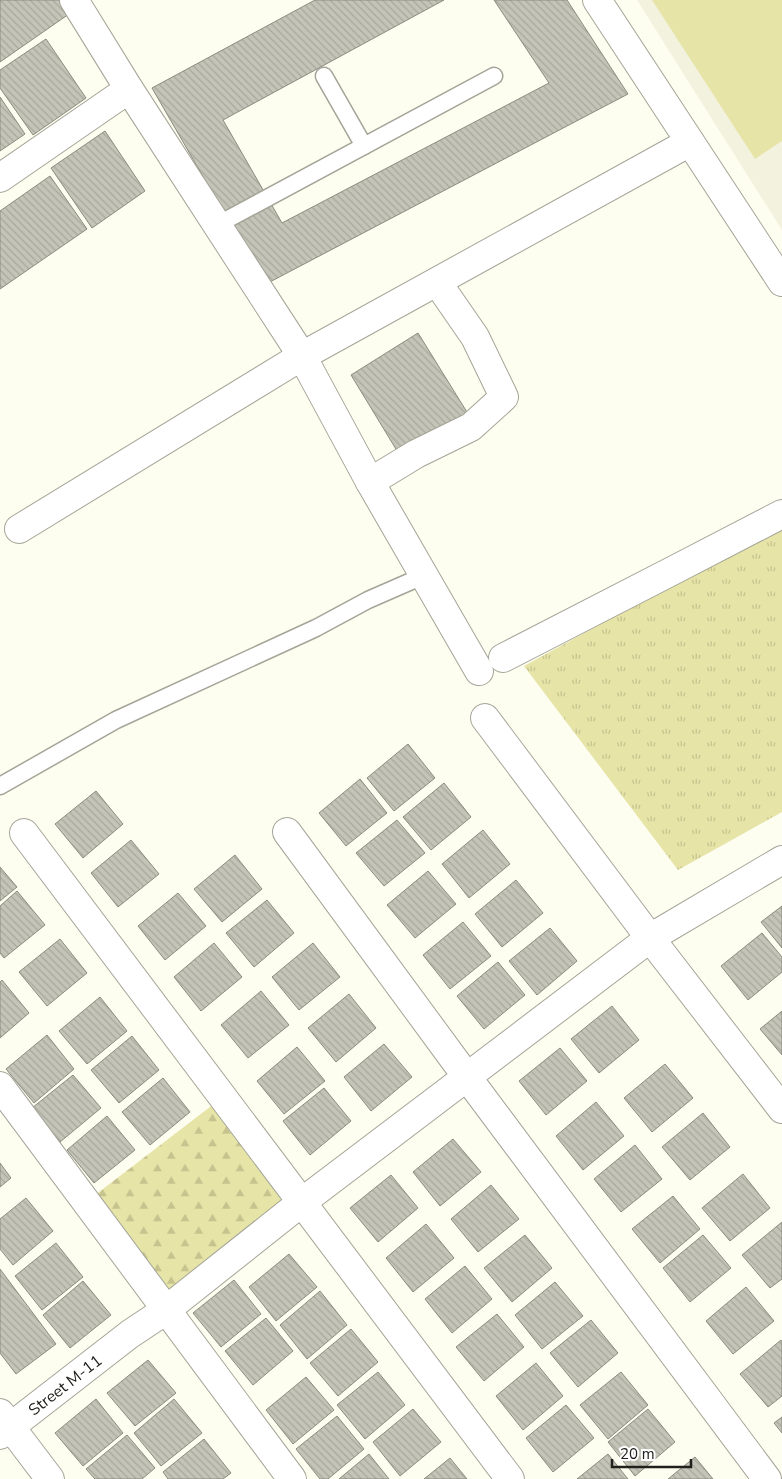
<svg xmlns="http://www.w3.org/2000/svg" width="782" height="1479" font-family="'Nunito Sans',sans-serif">
<style>
.built{fill:#f3f2de}
.grass{fill:url(#grass-tufts)}
.forest{fill:url(#forest-firs)}
.pitch{fill:#e7e4a7}
.building{fill:url(#building-back-hatch);stroke:#8b8b7f}
.lines{fill:none;stroke-linecap:round;stroke-linejoin:round}
.service-casing{stroke:#a4a498;stroke-width:19}
.minor-casing{stroke:#a4a498;stroke-width:30}
.service{stroke:#fff;stroke-width:16}
.minor{stroke:#fff;stroke-width:28}
.labels{text-anchor:middle;stroke-width:4;stroke-linejoin:round;paint-order:stroke}
.street-label{font-size:16px;fill:#20201c;stroke:#fff}
</style>
<defs>
<pattern id="grass-tufts" width="24" height="20" patternUnits="userSpaceOnUse" patternTransform="scale(1.25)"><rect width="24" height="20" fill="#e7e4a7"/><path d="M3 7l-1-3M5 7V3M7 7l1-3M15 17l-1-3M17 17v-4M19 17l1-3" fill="none" stroke="#c6c38f"/></pattern>
<pattern id="forest-firs" width="22" height="20" patternUnits="userSpaceOnUse" patternTransform="scale(1.25)"><rect width="22" height="20" fill="#e7e4a7"/><path d="M5 1l3.5 6h-7zM16 11l3.5 6h-7z" fill="#c6c38f"/></pattern>
<pattern id="building-back-hatch" width="6" height="6" patternUnits="userSpaceOnUse" patternTransform="scale(1.25)"><rect width="6" height="6" fill="#c5c4b8"/><path d="M-1 5l2 2M0 0l6 6M5-1l2 2" fill="none" stroke="#a9a89e"/></pattern>
</defs>
<rect width="100%" height="100%" fill="#fdfdf0"/>
<path class="built" d="M637 0H782V230Z"/>
<path class="grass" d="M782 525V812L678 870 524 666Z"/>
<path class="forest" d="M223 1097 302 1202 166 1310 86 1202Z"/>
<path class="pitch" d="M652 0H782V141L755 159Z"/>
<g class="building">
<path d="M0 0H59L69 14 0 62Z"/>
<path d="M315 0H444L223 120 282 223 549 83 494 0H567L628 94 266 284 232 227 239 221 224 213 152 88Z"/>
<path d="M46 39 86 98 33 135 0 88V70Z"/>
<path d="M0 97 25 134 0 151Z"/>
<path d="M105 131 145 191 92 228 51 168Z"/>
<path d="M50 176 87 229 0 289V211Z"/>
<path d="M418 333 470 417 402 459 351 375Z"/>
<path d="M408 744 435 778 394 811 367 778Z"/>
<path d="M360 779 387 813 346 846 319 813Z"/>
<path d="M444 783 471 817 431 850 403 817Z"/>
<path d="M96 791 123 824 83 858 55 824Z"/>
<path d="M397 820 425 853 384 886 356 853Z"/>
<path d="M483 830 510 864 469 898 442 864Z"/>
<path d="M131 840 159 874 118 907 91 873Z"/>
<path d="M235 855 262 889 222 922 194 889Z"/>
<path d="M0 867 17 887 0 901Z"/>
<path d="M428 871 456 904 415 938 387 905Z"/>
<path d="M516 880 543 913 502 947 475 914Z"/>
<path d="M17 891 45 925 4 958 0 953V906Z"/>
<path d="M178 893 206 926 165 960 138 926Z"/>
<path d="M267 900 294 933 254 967 226 933Z"/>
<path d="M782 906V948L761 922Z"/>
<path d="M463 922 491 956 450 989 423 955Z"/>
<path d="M550 928 577 961 537 995 509 961Z"/>
<path d="M762 933 782 957V972L748 1000 721 966Z"/>
<path d="M60 939 87 973 47 1006 19 972Z"/>
<path d="M214 943 242 977 201 1011 174 977Z"/>
<path d="M313 943 340 977 299 1010 272 977Z"/>
<path d="M498 962 525 995 484 1029 457 996Z"/>
<path d="M2 980 29 1013 0 1038V982Z"/>
<path d="M261 991 289 1025 248 1058 221 1025Z"/>
<path d="M349 994 376 1028 336 1062 308 1028Z"/>
<path d="M100 997 127 1031 87 1064 59 1031Z"/>
<path d="M612 1006 639 1040 599 1073 571 1039Z"/>
<path d="M782 1011V1055L760 1029Z"/>
<path d="M47 1035 74 1069 34 1103 6 1069Z"/>
<path d="M132 1036 159 1070 119 1103 91 1070Z"/>
<path d="M384 1044 412 1077 371 1111 344 1077Z"/>
<path d="M297 1047 325 1081 284 1114 257 1081Z"/>
<path d="M560 1048 587 1081 546 1115 519 1081Z"/>
<path d="M665 1064 693 1098 652 1132 624 1098Z"/>
<path d="M73 1075 101 1108 60 1142 32 1108Z"/>
<path d="M163 1078 190 1112 150 1145 122 1112Z"/>
<path d="M324 1088 351 1121 310 1155 283 1121Z"/>
<path d="M596 1102 624 1136 583 1170 556 1136Z"/>
<path d="M703 1113 730 1147 690 1180 662 1147Z"/>
<path d="M107 1116 135 1150 94 1183 67 1150Z"/>
<path d="M453 1139 481 1172 440 1206 413 1172Z"/>
<path d="M635 1145 662 1179 621 1212 594 1179Z"/>
<path d="M0 1163 11 1178 0 1187Z"/>
<path d="M743 1174 770 1208 730 1241 702 1208Z"/>
<path d="M391 1175 418 1208 378 1242 350 1208Z"/>
<path d="M491 1185 519 1219 478 1252 451 1219Z"/>
<path d="M673 1196 700 1229 660 1263 632 1229Z"/>
<path d="M26 1198 53 1231 13 1265 0 1249V1219Z"/>
<path d="M782 1222V1279L770 1288 742 1255Z"/>
<path d="M426 1224 454 1258 413 1292 386 1258Z"/>
<path d="M525 1235 552 1268 512 1302 484 1268Z"/>
<path d="M703 1235 731 1268 690 1302 663 1268Z"/>
<path d="M56 1243 83 1277 42 1310 15 1276Z"/>
<path d="M289 1254 317 1287 276 1321 249 1287Z"/>
<path d="M465 1266 492 1299 452 1333 425 1299Z"/>
<path d="M0 1269 56 1344 16 1374 0 1353Z"/>
<path d="M234 1280 261 1314 221 1347 193 1313Z"/>
<path d="M83 1281 111 1315 70 1348 43 1315Z"/>
<path d="M555 1282 583 1316 542 1349 515 1315Z"/>
<path d="M746 1287 774 1321 733 1354 706 1321Z"/>
<path d="M320 1291 347 1325 307 1359 280 1325Z"/>
<path d="M497 1314 524 1347 484 1381 456 1347Z"/>
<path d="M266 1318 293 1351 253 1385 225 1351Z"/>
<path d="M591 1320 618 1353 578 1387 550 1353Z"/>
<path d="M351 1329 378 1362 338 1396 310 1363Z"/>
<path d="M781 1340 782 1342V1396L768 1407 740 1374Z"/>
<path d="M148 1360 176 1393 135 1426 107 1393Z"/>
<path d="M536 1363 563 1396 523 1430 496 1396Z"/>
<path d="M378 1372 405 1405 365 1439 337 1405Z"/>
<path d="M621 1372 648 1405 608 1439 580 1405Z"/>
<path d="M306 1377 334 1410 293 1444 266 1410Z"/>
<path d="M96 1399 123 1433 83 1466 55 1433Z"/>
<path d="M174 1399 202 1433 161 1466 134 1433Z"/>
<path d="M566 1405 594 1438 553 1472 526 1438Z"/>
<path d="M413 1409 441 1442 400 1476 373 1442Z"/>
<path d="M648 1409 675 1442 635 1476 608 1442Z"/>
<path d="M337 1416 364 1449 328 1479H320L296 1449Z"/>
<path d="M782 1417V1433L774 1423Z"/>
<path d="M127 1435 155 1468 142 1479H95L86 1469Z"/>
<path d="M204 1439 231 1473 223 1479H168L163 1472Z"/>
<path d="M369 1454 389 1479H339Z"/>
<path d="M608 1454 628 1479H577Z"/>
<path d="M695 1457 713 1479H668Z"/>
<path d="M450 1458 467 1479H424Z"/>
</g>
<g class="lines">
<defs>
<g id="service">
<path d="M324 76 364 146"/>
<path d="M217 225 494 76"/>
<path d="M0 786 116 720 316 628 368 600 423 576"/>
</g>
<g id="minor">
<path d="M74 0 129 89 302 356 370 482 416 454 471 427 504 397 475 337 437 282"/>
<path d="M597 0 782 282"/>
<path d="M0 178 129 89"/>
<path d="M370 482 479 671"/>
<path d="M19 529 302 356 690 142"/>
<path d="M503 658 674 570 782 514"/>
<path d="M485 718 650 938 782 1109"/>
<path d="M287 832 467 1077 767 1479"/>
<path d="M24 833 510 1479"/>
<path d="M0 1086 292 1479"/>
<path d="M0 1413 50 1479"/>
<path id="s1" d="M0 1435 130 1334 166 1310 302 1202 650 938 782 860"/>
</g>
</defs>
<use href="#service" class="service-casing"/>
<use href="#minor" class="minor-casing"/>
<use href="#service" class="service"/>
<use href="#minor" class="minor"/>
</g>
<g class="labels">
<g class="street-label">
<text dy="6" stroke="none"><textPath href="#s1" startOffset="82">Street M-11</textPath></text>
</g>
</g>
<path d="M612 1459v8h79v-8" fill="none" stroke="#20201c" stroke-width="2.5"/>
<text x="620" y="1459" font-size="15" fill="#20201c" stroke="#ffffff" stroke-width="4" paint-order="stroke">20 m</text>
</svg>
